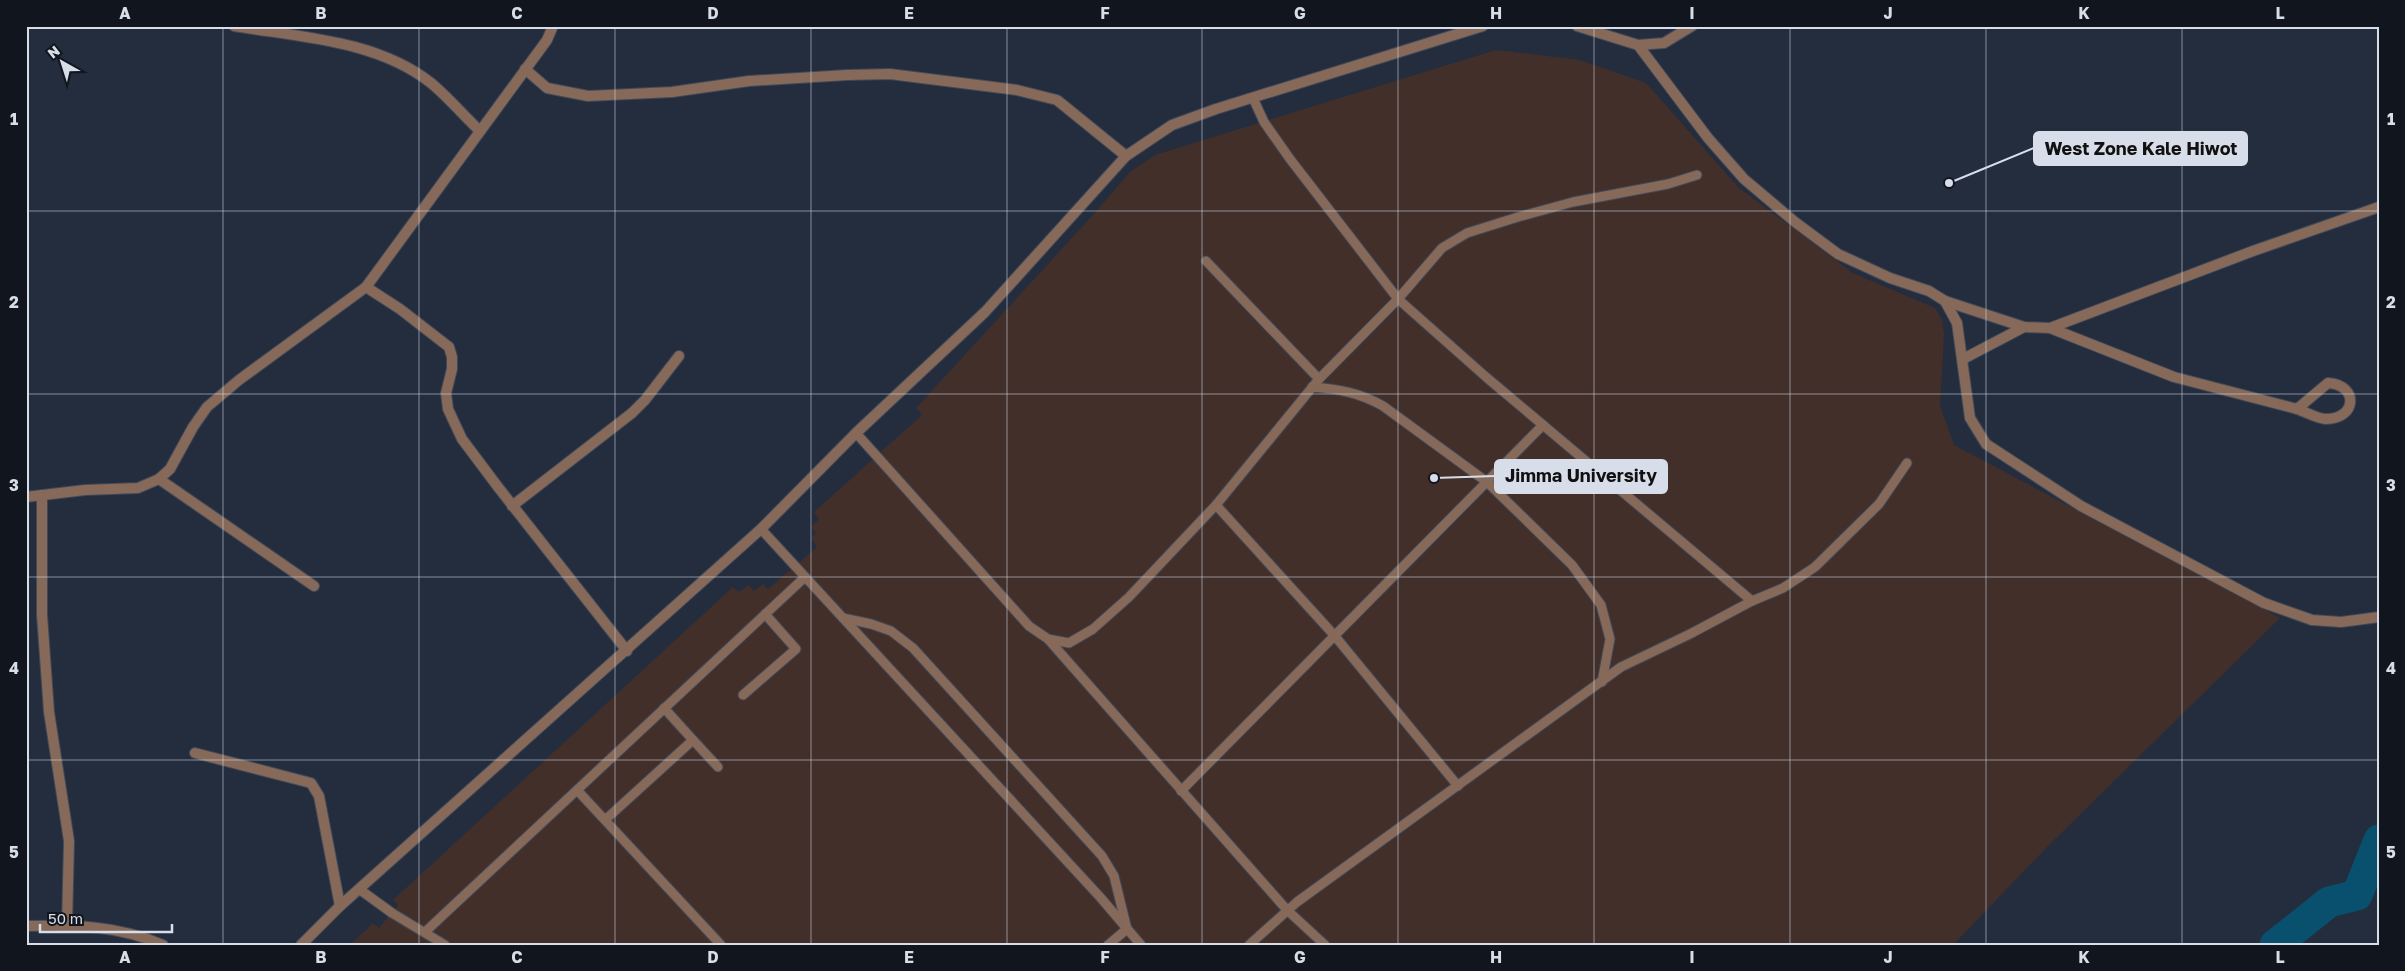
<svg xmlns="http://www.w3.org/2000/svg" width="2405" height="971" font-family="'Golos Text',sans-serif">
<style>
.education{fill:#422f2a}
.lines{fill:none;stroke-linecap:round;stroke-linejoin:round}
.river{stroke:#09506f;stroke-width:31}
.lane-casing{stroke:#404959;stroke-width:11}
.street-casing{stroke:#404959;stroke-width:12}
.lane{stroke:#866958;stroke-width:9}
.street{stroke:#866958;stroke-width:10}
.grid{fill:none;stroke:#d7dee9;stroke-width:1;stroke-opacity:0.55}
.leader{fill:none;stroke:#d7dee9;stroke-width:2}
.callout-dot{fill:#d7dee9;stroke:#11151d;stroke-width:2}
.callout{fill:#d7dee9;stroke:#d7dee9;stroke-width:2}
.callout-label{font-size:18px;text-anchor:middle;font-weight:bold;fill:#111}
.neatline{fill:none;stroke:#d7dee9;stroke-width:2}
.grid-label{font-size:16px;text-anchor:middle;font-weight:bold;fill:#d7dee9}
</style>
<rect width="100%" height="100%" fill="#232d3e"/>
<path class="education" d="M1496 50 1580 60 1646 83 1739 188 1853 273 1935 308 1942 320 1944 335 1940 406 1954 445 2280 618 2047 847 1953 945H350L373 923 379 928 398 905 393 900 733 587 739 592 749 585 754 591 763 584 768 589 817 547 811 538 816 533 811 527 819 519 814 512 922 415 916 408 1092 216 1130 172 1155 155Z"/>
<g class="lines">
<path class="river" d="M2275 945 2329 902 2357 895 2379 840"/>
<defs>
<g id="lane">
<path d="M1253 98 1264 122 1290 159 1398 299 1486 377 1752 601"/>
<path d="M1206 261 1319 379"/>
<path d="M1312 387C1339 389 1360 393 1383 406L1487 482 1572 565 1601 605 1610 639 1602 682"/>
<path d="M856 433 1029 626 1048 639 1069 643 1093 629 1129 597 1216 505 1319 379 1398 299 1442 248 1467 233 1518 217 1573 202 1668 184 1697 175"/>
<path d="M1216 505 1334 635 1458 786"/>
<path d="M761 529 1100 897 1141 945"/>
<path d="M843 618 871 624 891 631 913 648 1102 856 1114 876 1127 929 1108 945"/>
<path d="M1048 639 1287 910 1325 945"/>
<path d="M743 695 796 649 765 614"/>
<path d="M693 740 718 767"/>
<path d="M577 790 721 945"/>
<path d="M1181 791 1543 425"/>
<path d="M605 820 693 740 664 708"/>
<path d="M359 889 392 913 445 945"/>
<path d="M425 932 805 577"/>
<path d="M1249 945 1297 902 1621 667 1690 634 1752 601 1783 588 1815 567 1879 504 1907 463"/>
</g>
<g id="street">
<path d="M234 26C299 37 377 40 431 83 448 97 464 116 480 131"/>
<path d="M1577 26 1638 45 1664 43 1692 26"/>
<path d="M1638 45 1708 138 1744 179 1795 222 1838 254 1890 278 1929 291 1945 301 1957 323 1970 418 1986 444 2081 506 2264 603 2312 620 2341 622 2379 617"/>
<path d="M525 69 547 88 588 96 672 92 749 81 847 75 890 74 1017 90 1057 100 1126 156"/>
<path d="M366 287 400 309 449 347 452 357V369L446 393 448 409 462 439 498 487 627 651"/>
<path d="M1945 301 2024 327 2050 328 2253 251 2379 207"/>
<path d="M2050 328 2174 377 2297 409"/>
<path d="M1963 359 2024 327"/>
<path d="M2328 383C2359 385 2357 419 2326 419 2318 419 2306 412 2297 409Z"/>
<path d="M159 479 314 586"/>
<path d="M42 495V615L49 712 69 841 67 926"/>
<path d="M26 497 85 490 138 488 159 479 170 469 193 427 207 407 239 380 366 287 547 40 553 26"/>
<path d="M512 506 632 413 645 400 679 356"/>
<path d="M195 753 311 783 319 796 340 906"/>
<path d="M26 926C74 925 118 925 163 945"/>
<path d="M301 945 340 906 761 529 856 433 985 312 1126 156 1172 125 1216 109 1483 26"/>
</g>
</defs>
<use href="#lane" class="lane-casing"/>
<use href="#street" class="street-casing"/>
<use href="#lane" class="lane"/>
<use href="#street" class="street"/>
</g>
<path class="grid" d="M223 26V945M419 26V945M615 26V945M811 26V945M1007 26V945M1202 26V945M1398 26V945M1594 26V945M1790 26V945M1986 26V945M2182 26V945M26 211H2379M26 394H2379M26 577H2379M26 760H2379"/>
<path class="leader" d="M1949 183L2034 148M1434 478L1495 476"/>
<g class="callout-dot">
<circle cx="1949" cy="183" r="5"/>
<circle cx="1434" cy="478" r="5"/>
</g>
<g class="callout">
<rect x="2034" y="132" width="213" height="33" rx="5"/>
<rect x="1495" y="460" width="172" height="33" rx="5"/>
</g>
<g class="callout-label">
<text x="2141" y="155">West Zone Kale Hiwot</text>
<text x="1581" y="482">Jimma University</text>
</g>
<rect width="2405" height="971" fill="none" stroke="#11151d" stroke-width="55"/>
<g transform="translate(62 62) rotate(321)" stroke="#11151d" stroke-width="4" paint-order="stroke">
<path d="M0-4L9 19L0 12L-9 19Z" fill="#d7dee9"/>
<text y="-8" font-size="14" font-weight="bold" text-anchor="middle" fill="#d7dee9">N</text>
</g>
<path d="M40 924v8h132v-8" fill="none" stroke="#d7dee9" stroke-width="2.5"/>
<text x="48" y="924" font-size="15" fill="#d7dee9" stroke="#11151d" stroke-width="4" paint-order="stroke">50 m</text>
<rect x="28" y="28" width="2350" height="916" class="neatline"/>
<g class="grid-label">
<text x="125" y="19">A</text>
<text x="321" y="19">B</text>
<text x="517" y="19">C</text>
<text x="713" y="19">D</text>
<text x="909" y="19">E</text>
<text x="1105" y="19">F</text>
<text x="1300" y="19">G</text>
<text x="1496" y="19">H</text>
<text x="1692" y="19">I</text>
<text x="1888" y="19">J</text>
<text x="2084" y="19">K</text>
<text x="2280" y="19">L</text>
<text x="14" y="125">1</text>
<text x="2391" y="125">1</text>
<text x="14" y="308">2</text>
<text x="2391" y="308">2</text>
<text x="14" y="491">3</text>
<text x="2391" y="491">3</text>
<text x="14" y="674">4</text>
<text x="2391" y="674">4</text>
<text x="14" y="858">5</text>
<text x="2391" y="858">5</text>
<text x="125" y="963">A</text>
<text x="321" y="963">B</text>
<text x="517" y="963">C</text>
<text x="713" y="963">D</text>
<text x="909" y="963">E</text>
<text x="1105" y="963">F</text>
<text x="1300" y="963">G</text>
<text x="1496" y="963">H</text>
<text x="1692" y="963">I</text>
<text x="1888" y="963">J</text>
<text x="2084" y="963">K</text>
<text x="2280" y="963">L</text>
</g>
</svg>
